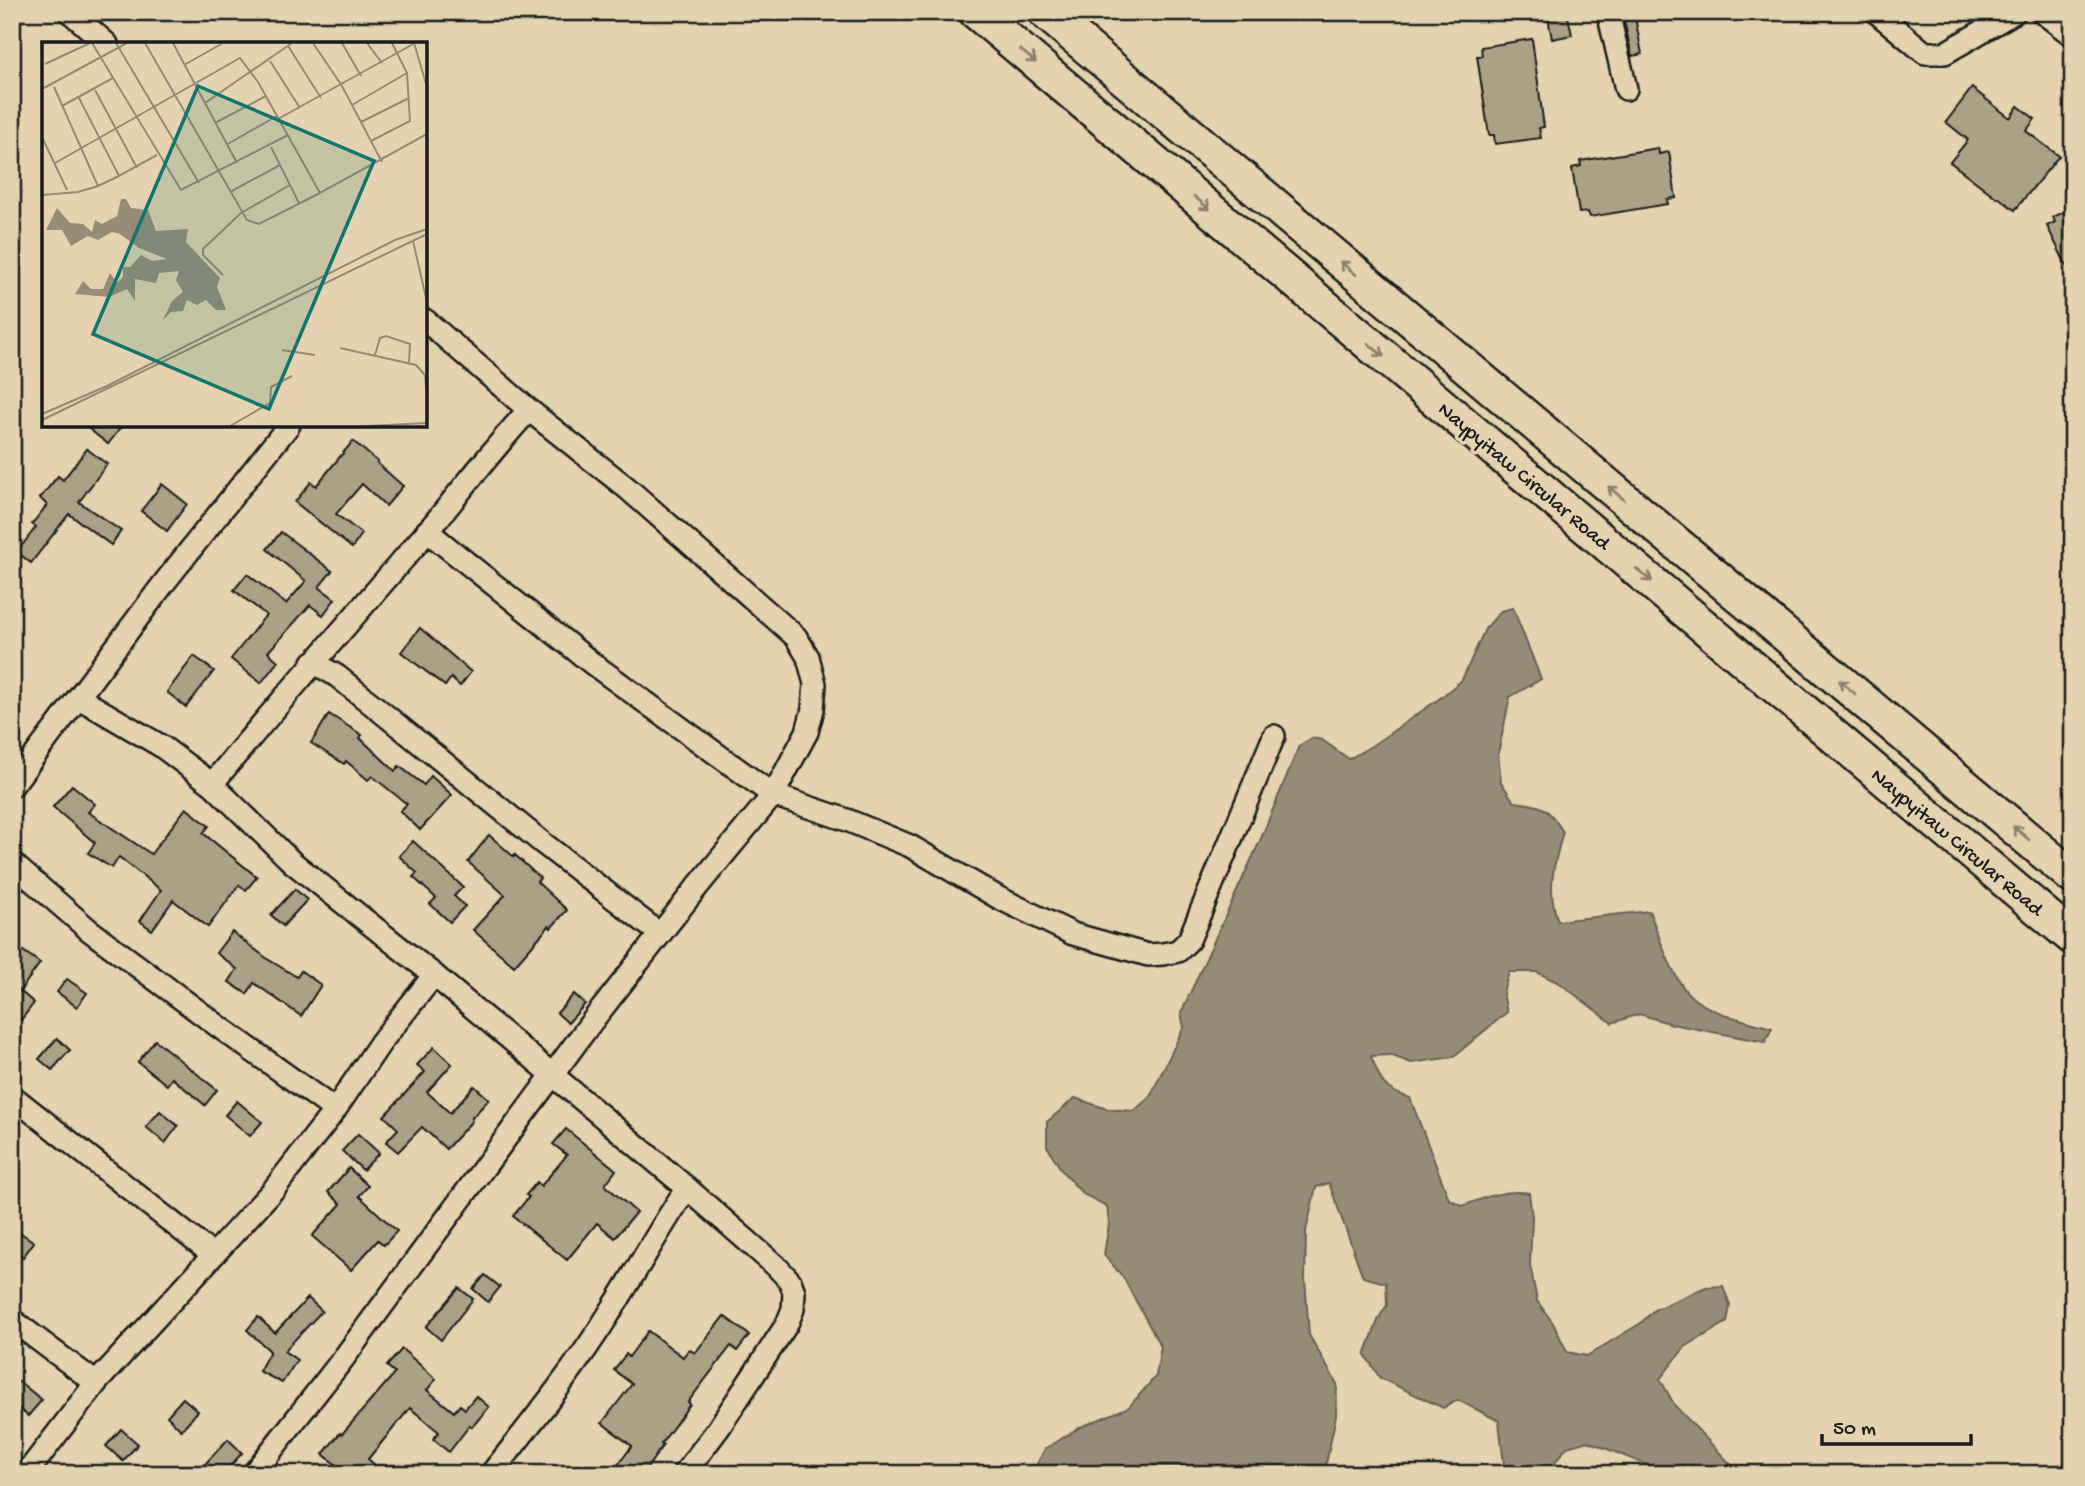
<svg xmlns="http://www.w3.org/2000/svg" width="2085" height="1486" font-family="'Gochi Hand',sans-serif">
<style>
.water{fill:#978c78;stroke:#665f53;stroke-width:2}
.building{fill:#aca087;stroke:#1c1c1c;stroke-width:2}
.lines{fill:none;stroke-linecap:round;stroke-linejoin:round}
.minor-casing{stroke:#1c1c1c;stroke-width:26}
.primary-casing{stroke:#1c1c1c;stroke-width:38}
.minor{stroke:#e4d2b0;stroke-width:21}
.primary{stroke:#e4d2b0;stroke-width:33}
.oneway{stroke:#8a806d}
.labels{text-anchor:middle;stroke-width:7;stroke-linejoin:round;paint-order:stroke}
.street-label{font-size:21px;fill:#1c1c1c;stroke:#e4d2b0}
.inset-road{fill:none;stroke:#948975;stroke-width:2}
.view{fill:#0f766e;fill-opacity:0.15;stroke:#0f766e;stroke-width:3.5}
.inset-edge{fill:none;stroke:#1c1c1c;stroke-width:3.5}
</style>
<rect width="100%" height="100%" fill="#e4d2b0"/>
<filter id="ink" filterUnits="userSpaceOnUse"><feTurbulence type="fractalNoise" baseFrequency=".0143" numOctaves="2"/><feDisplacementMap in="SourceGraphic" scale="14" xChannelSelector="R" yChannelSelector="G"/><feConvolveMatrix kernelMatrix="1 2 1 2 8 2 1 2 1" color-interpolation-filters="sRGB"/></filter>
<g filter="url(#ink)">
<path class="water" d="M1513 608 1541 679 1510 697 1498 754 1501 782 1514 802C1545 806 1546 806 1563 832 1554 864 1546 889 1558 921L1649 911C1659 935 1673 983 1694 999 1716 1015 1747 1021 1772 1028L1765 1042 1672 1024 1639 1014 1612 1023 1561 984 1537 972H1509L1503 993 1507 1012 1453 1057 1411 1063 1390 1055 1371 1056C1380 1080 1383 1091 1410 1098L1449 1199 1463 1206C1485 1197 1505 1189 1529 1193L1532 1217 1530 1265 1537 1301 1553 1323 1567 1352 1587 1356 1641 1323 1654 1310 1706 1287 1723 1286 1730 1305 1727 1322 1685 1347 1660 1379 1675 1406 1740 1474H1651L1649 1466 1588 1441 1567 1447 1550 1469 1539 1474H1513L1504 1465 1499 1421 1458 1400 1443 1408 1380 1378 1365 1355 1379 1318 1387 1305 1386 1283 1363 1277 1329 1183 1316 1187 1306 1231 1305 1279 1309 1335 1337 1384 1336 1415 1324 1474H1038L1037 1464 1045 1449 1081 1427 1129 1407 1156 1376 1161 1347 1123 1277 1104 1255 1109 1224 1107 1206 1083 1194 1062 1171 1047 1146V1122L1075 1098 1107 1109 1134 1111 1150 1097 1184 1027 1181 1013 1260 841 1299 746 1312 738 1322 740 1349 759 1373 745 1439 699 1462 680 1485 629 1501 611Z"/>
<g class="building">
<path d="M1547 12H1567L1572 35 1552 39Z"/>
<path d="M1622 12H1634L1642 54 1632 56Z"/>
<path d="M1532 39 1544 127 1539 128 1541 138 1495 144 1494 135H1489L1477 56H1482L1481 47Z"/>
<path d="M1972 88 2010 118 2018 106 2035 119 2026 131 2059 156 2015 210 1998 197 1997 198 1950 162 1968 140 1946 122Z"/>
<path d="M1658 148 1659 154 1669 152 1676 198 1667 199 1668 204 1590 217 1588 212 1579 213 1572 168 1581 166 1580 161Z"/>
<path d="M2073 208V279L2047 226 2055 222 2053 217Z"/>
<path d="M84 425H123L108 444Z"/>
<path d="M353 441 378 462 377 463 403 486 386 506 362 484 336 514 362 534 352 548 295 502 311 482 316 486Z"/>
<path d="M87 449 107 464 79 502 121 531 111 545 69 514 31 563 17 552 36 527 32 524 47 505 40 498 58 476 63 480Z"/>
<path d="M162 484 187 504 167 531 141 511Z"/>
<path d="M281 532 332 571 319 587 335 599 323 615 310 605 268 652 278 661 261 683 231 659 266 615 234 590 247 574 286 604 306 581 267 549Z"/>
<path d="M420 628 471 672 460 686 451 678 445 686 401 652Z"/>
<path d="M194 656 214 671 186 707 167 692Z"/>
<path d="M329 714 362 735 360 738 395 771 399 766 424 785 431 776 452 795 420 830 400 811 407 804 372 776 368 780 346 761 344 764 311 743Z"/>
<path d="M72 785 95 804 88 812 151 854 186 808 209 826 203 833 257 877 246 890 239 885 208 927 173 900 152 930 140 921 161 890 119 857 112 868 88 853 95 843 53 807Z"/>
<path d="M489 835 514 857 515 855 540 878 537 882 567 910 551 928 549 926 514 966 473 930 505 895 468 862Z"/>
<path d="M413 841 463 887 454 896 465 906 450 922 430 904 436 898 413 877 417 873 399 856Z"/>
<path d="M295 889 307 900 283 926 271 915Z"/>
<path d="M232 932 269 960 297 977 301 971 321 985 301 1016 254 983 247 994 229 982 237 969 216 953Z"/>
<path d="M12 943 40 963 20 991 34 1003 21 1020 12 1013Z"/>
<path d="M67 979 87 993 77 1007 57 992Z"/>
<path d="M574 994 585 1004 568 1023 557 1013Z"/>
<path d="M57 1038 70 1050 52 1070 39 1059Z"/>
<path d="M155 1040 217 1090 205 1105 172 1078 167 1085 138 1062Z"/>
<path d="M434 1047 452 1064 427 1092 450 1113 474 1086 489 1099 471 1119 472 1121 446 1149 422 1127 398 1152 386 1142 398 1129 384 1116 425 1072 417 1065Z"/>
<path d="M237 1101 262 1122 250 1136 225 1115Z"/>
<path d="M160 1111 178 1126 165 1143 146 1127Z"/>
<path d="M566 1129 616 1170 605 1185 636 1212 615 1238 597 1223 567 1260 513 1216 529 1197 526 1195 537 1182 541 1186 567 1155 553 1144Z"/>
<path d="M358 1134 379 1153 363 1170 342 1151Z"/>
<path d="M349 1168 368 1186 359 1196 397 1231 384 1245 378 1240 351 1270 312 1236 341 1204 328 1192Z"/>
<path d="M12 1227 34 1242 23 1257 12 1249Z"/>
<path d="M485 1275 500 1287 488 1302 473 1289Z"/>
<path d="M459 1288 473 1299 441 1340 426 1327Z"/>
<path d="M308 1298 322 1311 284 1351 297 1360 282 1383 259 1371 270 1351 247 1330 258 1317 275 1333Z"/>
<path d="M724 1316 749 1335 737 1351 731 1346 688 1402 690 1404 661 1444 663 1445 643 1474H611L632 1446 602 1423 632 1384 614 1370 626 1354 629 1357 648 1331 683 1357 689 1349 695 1353Z"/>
<path d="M402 1349 436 1379 427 1390 454 1412 460 1405 465 1409 476 1396 489 1407 472 1427 470 1425 449 1452 433 1439 439 1432 410 1408 368 1459 385 1474H347L323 1454 340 1433 342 1434 395 1373 387 1366Z"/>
<path d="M12 1376 42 1400 28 1416 12 1403Z"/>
<path d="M183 1398 198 1411 181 1430 167 1416Z"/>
<path d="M121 1429 138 1444 123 1461 106 1446Z"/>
<path d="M228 1439 242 1453 223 1474H196Z"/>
</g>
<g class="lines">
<defs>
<g id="minor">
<path d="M70 12 107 44"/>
<path d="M1608 12 1626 89"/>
<path d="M1876 12 1925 53H1945L2015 12"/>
<path d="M2042 12 2073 36"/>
<path d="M427 531 593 664 773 795 847 820 910 846 999 898 1073 934 1148 955 1163 954 1178 951 1189 940 1274 736"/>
<path d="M313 662 337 676 363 697 544 844 660 934"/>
<path d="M79 698 161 746 212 784 292 862 434 975 687 1188 776 1266 790 1281 794 1292 793 1309 787 1324 718 1429 684 1474"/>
<path d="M212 784C282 699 354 616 426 533 461 492 492 449 529 410"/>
<path d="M12 786 164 583 289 425"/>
<path d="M12 863 89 930 218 1026 335 1110"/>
<path d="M12 1096 213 1255"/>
<path d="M12 1320 96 1383"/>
<path d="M26 1474 96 1383 274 1189 335 1110 381 1042 434 975"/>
<path d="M253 1474 343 1359 590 1024 697 887 773 795 807 732 813 709 815 684 808 657 796 637 627 488 529 410 425 320"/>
<path d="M491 1474C534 1420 578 1365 614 1306 639 1267 661 1226 687 1188"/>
</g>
<g id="primary">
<path d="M976 12 2073 938"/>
<path d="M1045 12 2073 877"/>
</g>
</defs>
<use href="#minor" class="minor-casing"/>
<use href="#primary" class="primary-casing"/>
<use href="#minor" class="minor"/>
<use href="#primary" class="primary"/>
</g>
<defs><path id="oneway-shaft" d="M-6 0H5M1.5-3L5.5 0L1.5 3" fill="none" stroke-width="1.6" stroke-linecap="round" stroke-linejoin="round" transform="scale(1.75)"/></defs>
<g class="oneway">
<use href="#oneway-shaft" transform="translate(1028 56) rotate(40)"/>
<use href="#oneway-shaft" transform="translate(1202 203) rotate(40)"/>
<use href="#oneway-shaft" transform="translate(1348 268) rotate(-140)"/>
<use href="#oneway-shaft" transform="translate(1376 350) rotate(40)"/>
<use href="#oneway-shaft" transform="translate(1616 493) rotate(-140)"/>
<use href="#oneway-shaft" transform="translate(1644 575) rotate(40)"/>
<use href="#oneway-shaft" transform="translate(1847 687) rotate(-140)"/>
<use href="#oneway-shaft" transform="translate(2021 833) rotate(-140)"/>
</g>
</g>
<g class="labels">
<g class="street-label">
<text transform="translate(1525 475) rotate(40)" y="7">Naypyitaw Circular Road</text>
<text transform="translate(1958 841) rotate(40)" y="7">Naypyitaw Circular Road</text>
</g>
</g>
<g transform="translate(42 42)">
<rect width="385" height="385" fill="#e4d2b0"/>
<path d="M79 157H84L89 166 106 168 114 189 146 187 144 200 178 236 175 245 184 268H174L164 258 155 263 145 258 141 269 129 270 121 278 130 259 141 250 134 238 137 229 117 231 114 241 93 237V259L85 247 67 255 33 252 41 239 49 247H61L68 231 75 241 81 235V225H88L99 213 110 219 125 217 97 206 78 192 70 190 56 198 46 194 29 204 20 188H4L15 166 28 181 41 182 50 190 53 178 60 182 75 174Z" fill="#978c78"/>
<path class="inset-road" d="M50 1 139 148 246 93M74 1 157 141M103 1 205 178 217 182 278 151M131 1 195 121M271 1 300 44 340 120M300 1 319 34M325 1 340 21M372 1 385 45M246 4 279 56M228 19 258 66M3 22 48 1M142 23 181 1M0 47 85 1M53 48 95 126M37 56 77 134 115 113M163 61 250 1M310 63 365 31M20 64 71 36M236 77 373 1M319 80 367 56M173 81 224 54M0 95 25 148M329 99 368 79 365 31 350 1M184 103 235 74M229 105 257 161M13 121 198 16 216 40 278 151 385 92M56 144 77 134M188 150 238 123M0 153 36 150 56 144 12 45M371 199 385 260M181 233 161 213V207L199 171 248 143M298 306 374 323 383 333 384 347M240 308 273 313M333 313 338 296 344 294 368 302 367 320M0 372 65 344 353 198 385 187M0 378 385 192M188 384 228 361 229 345 250 334M325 384 385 381"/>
<path class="view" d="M156 44 332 119 227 367 51 292Z"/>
<rect width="385" height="385" class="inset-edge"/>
</g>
<rect width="2085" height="1486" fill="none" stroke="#e4d2b0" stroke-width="42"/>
<rect x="21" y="21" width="2043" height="1444" fill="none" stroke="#1c1c1c" stroke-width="2.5" filter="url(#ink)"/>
<path d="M1822 1434v10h149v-10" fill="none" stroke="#1c1c1c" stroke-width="3.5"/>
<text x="1833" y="1434" font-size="21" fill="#1c1c1c" stroke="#e4d2b0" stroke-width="5" paint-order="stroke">50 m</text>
</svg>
